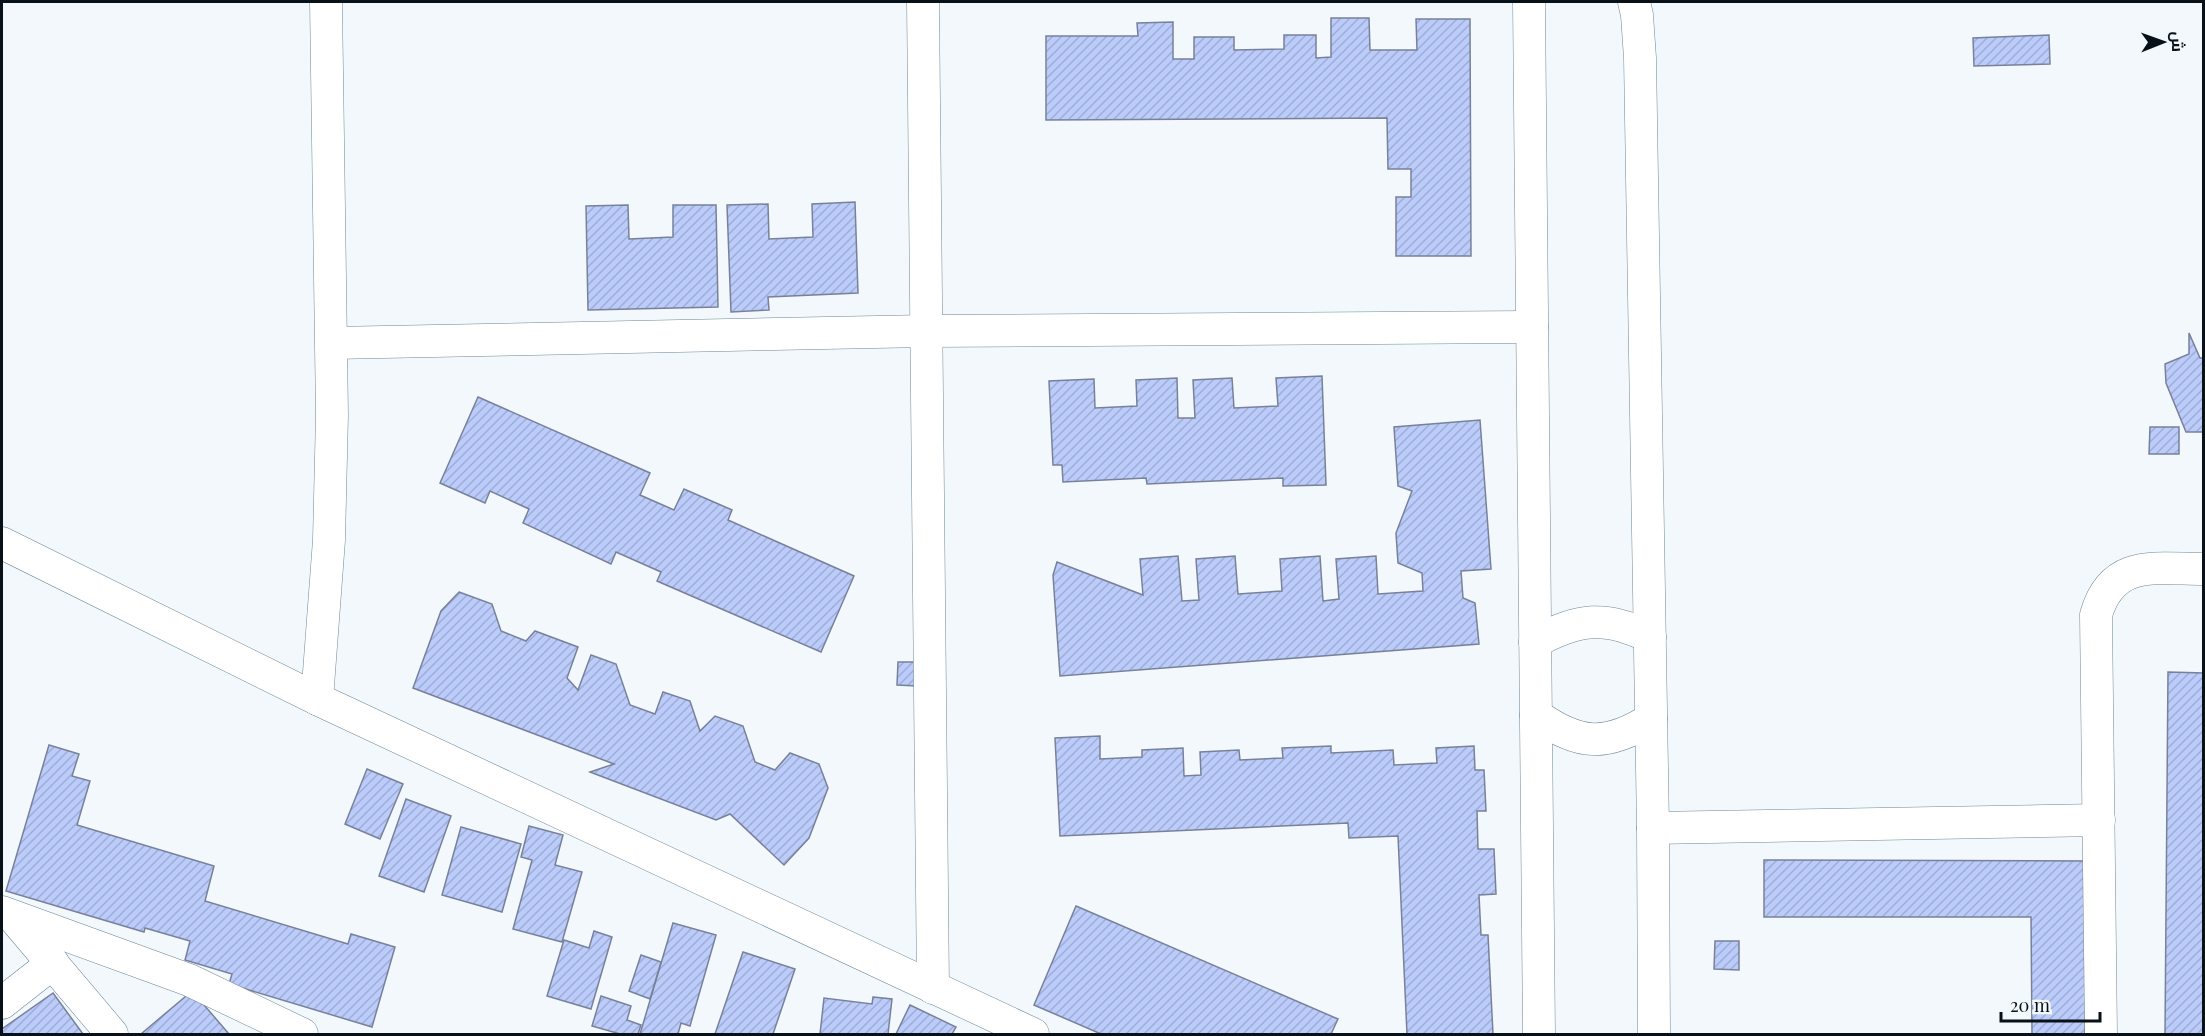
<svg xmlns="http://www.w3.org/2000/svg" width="2205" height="1036" font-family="'Playfair Display',Cairo,serif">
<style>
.building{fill:url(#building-hatch);stroke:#78819a;stroke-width:1.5}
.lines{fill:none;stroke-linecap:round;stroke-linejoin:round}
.street-casing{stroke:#6e8899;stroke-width:33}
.street{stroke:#fff;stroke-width:32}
</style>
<defs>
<pattern id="building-hatch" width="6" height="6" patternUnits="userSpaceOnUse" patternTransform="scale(1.5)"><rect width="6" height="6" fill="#bbcbfa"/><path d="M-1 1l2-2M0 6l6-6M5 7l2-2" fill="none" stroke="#9fadd6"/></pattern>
</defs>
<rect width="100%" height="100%" fill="#f2f8fb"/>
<g class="building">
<path d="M1331 18H1369L1370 50H1417L1416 19H1470L1471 256H1396V197H1411V169H1388L1387 118 1046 120V36H1138L1137 23 1173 22V59H1194V37H1234V50L1284 49V35H1316V58L1331 57Z"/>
<path d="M2049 35 2050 64 1974 66 1973 38Z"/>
<path d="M855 202 858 293 768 297 769 310 731 312 727 205 768 204 769 239 813 237 812 204Z"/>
<path d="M628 205 629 239 673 237V205H716L718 307 588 310 586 206Z"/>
<path d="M2189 333 2200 358H2204V432H2186L2166 383 2165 364 2189 354Z"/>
<path d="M1322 376 1326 485 1283 486V478L1147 484 1146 478 1063 482 1062 465H1053L1049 381 1094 379 1095 408 1137 406 1136 380 1177 378 1178 418H1195L1193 380 1232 378 1234 408 1278 406 1276 378Z"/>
<path d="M478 397 650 473 640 495 674 510 684 489 732 510 728 520 854 576 821 652 657 581 661 572 616 552 611 564 523 523 529 509 490 491 485 503 440 483Z"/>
<path d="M1480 420 1491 569 1461 571 1463 598 1475 603 1479 644 1060 676 1053 575 1057 562 1143 595 1140 559 1178 556 1182 601 1199 600 1196 559 1235 556 1238 594 1282 591 1280 559 1320 556 1323 601 1339 599 1336 559 1376 556 1378 594 1423 591 1422 573 1398 563 1396 533 1412 491 1398 486 1394 427Z"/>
<path d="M2150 427H2179V454H2149Z"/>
<path d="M459 592 492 604 501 631 526 641 535 631 578 647 567 678 578 690 591 655 616 664 630 705 655 714 663 692 690 701 700 731 715 716 743 726 755 762 775 770 790 753 819 764 828 788 809 838 784 865 730 814 716 820 590 772 614 764 413 688 441 611Z"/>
<path d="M898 662H918L917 686 897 685Z"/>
<path d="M2168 672 2204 673V1034H2165Z"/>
<path d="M1100 736V759L1142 757V750L1183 748 1184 776 1201 775 1200 752 1239 750 1240 760 1283 758 1282 748 1331 746V753L1393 750 1394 765 1437 763 1436 748 1474 746 1475 770H1484L1486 811H1477L1478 849H1494L1496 894 1479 895 1481 935H1488L1493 1034H1407L1398 836 1349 838 1348 823 1060 836 1055 738Z"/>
<path d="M49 745 79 754 72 776 90 781 77 825 214 866 205 901 348 944 351 934 395 947 372 1027 229 984 232 974 185 960 190 941 145 928 144 932 6 891Z"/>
<path d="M367 769 403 784 380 839 345 824Z"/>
<path d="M406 799 451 816 424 892 379 876Z"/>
<path d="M529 826 563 835 555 865 582 872 562 942 513 929 532 860 521 857Z"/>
<path d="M461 827 521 844 502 912 442 895Z"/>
<path d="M1764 860 2085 861V1034H2032L2031 917H1764Z"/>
<path d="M1076 906 1338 1019 1331 1034H1101L1034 1005Z"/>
<path d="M673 923 716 935 690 1026 681 1023 678 1034H640Z"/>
<path d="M594 931 612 937 591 1009 547 996 564 940 589 948Z"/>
<path d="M1715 941H1739V970L1714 969Z"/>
<path d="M743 952 795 969 773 1034H715Z"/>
<path d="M641 955 661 962 650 999 629 991Z"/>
<path d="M192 991 229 1034H141Z"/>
<path d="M53 993 83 1034H2V1029Z"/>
<path d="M601 996 631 1006 627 1020 641 1025 638 1034H620L592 1026Z"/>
<path d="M873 997 892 999 888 1034H820L824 998 872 1004Z"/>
<path d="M910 1005 956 1027 952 1034H896Z"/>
</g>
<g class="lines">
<defs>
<g id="street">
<path d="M923 2 933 988"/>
<path d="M1529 2 1539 1034"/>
<path d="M1634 2 1637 15 1640 58 1653 828 1654 1034"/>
<path d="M332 343 926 331 1532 327"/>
<path d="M2 543 317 699 1033 1034"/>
<path d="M1535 642C1578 618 1606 615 1650 637"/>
<path d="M317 699 329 540 332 415 326 2"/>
<path d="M1536 715C1579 746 1607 747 1651 719"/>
<path d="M1653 828 2099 820"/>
<path d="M2 912 189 980 302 1034"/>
<path d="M14 918 112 1034"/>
<path d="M2 1003 53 963"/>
<path d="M2101 1034 2096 615C2112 558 2156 569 2204 569"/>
</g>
</defs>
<use href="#street" class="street-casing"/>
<use href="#street" class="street"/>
</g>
<rect width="2205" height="1036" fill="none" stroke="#071117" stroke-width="6"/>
<g transform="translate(2163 42) rotate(89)" stroke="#f2f8fb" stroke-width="4.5" paint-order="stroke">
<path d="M0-4.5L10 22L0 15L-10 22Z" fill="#071117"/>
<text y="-9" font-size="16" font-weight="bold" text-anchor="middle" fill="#071117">ش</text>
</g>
<path d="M2001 1012v9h99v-9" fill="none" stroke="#071117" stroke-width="3"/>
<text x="2010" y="1012" font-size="18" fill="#071117" stroke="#f2f8fb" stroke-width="4.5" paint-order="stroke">20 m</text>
</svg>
